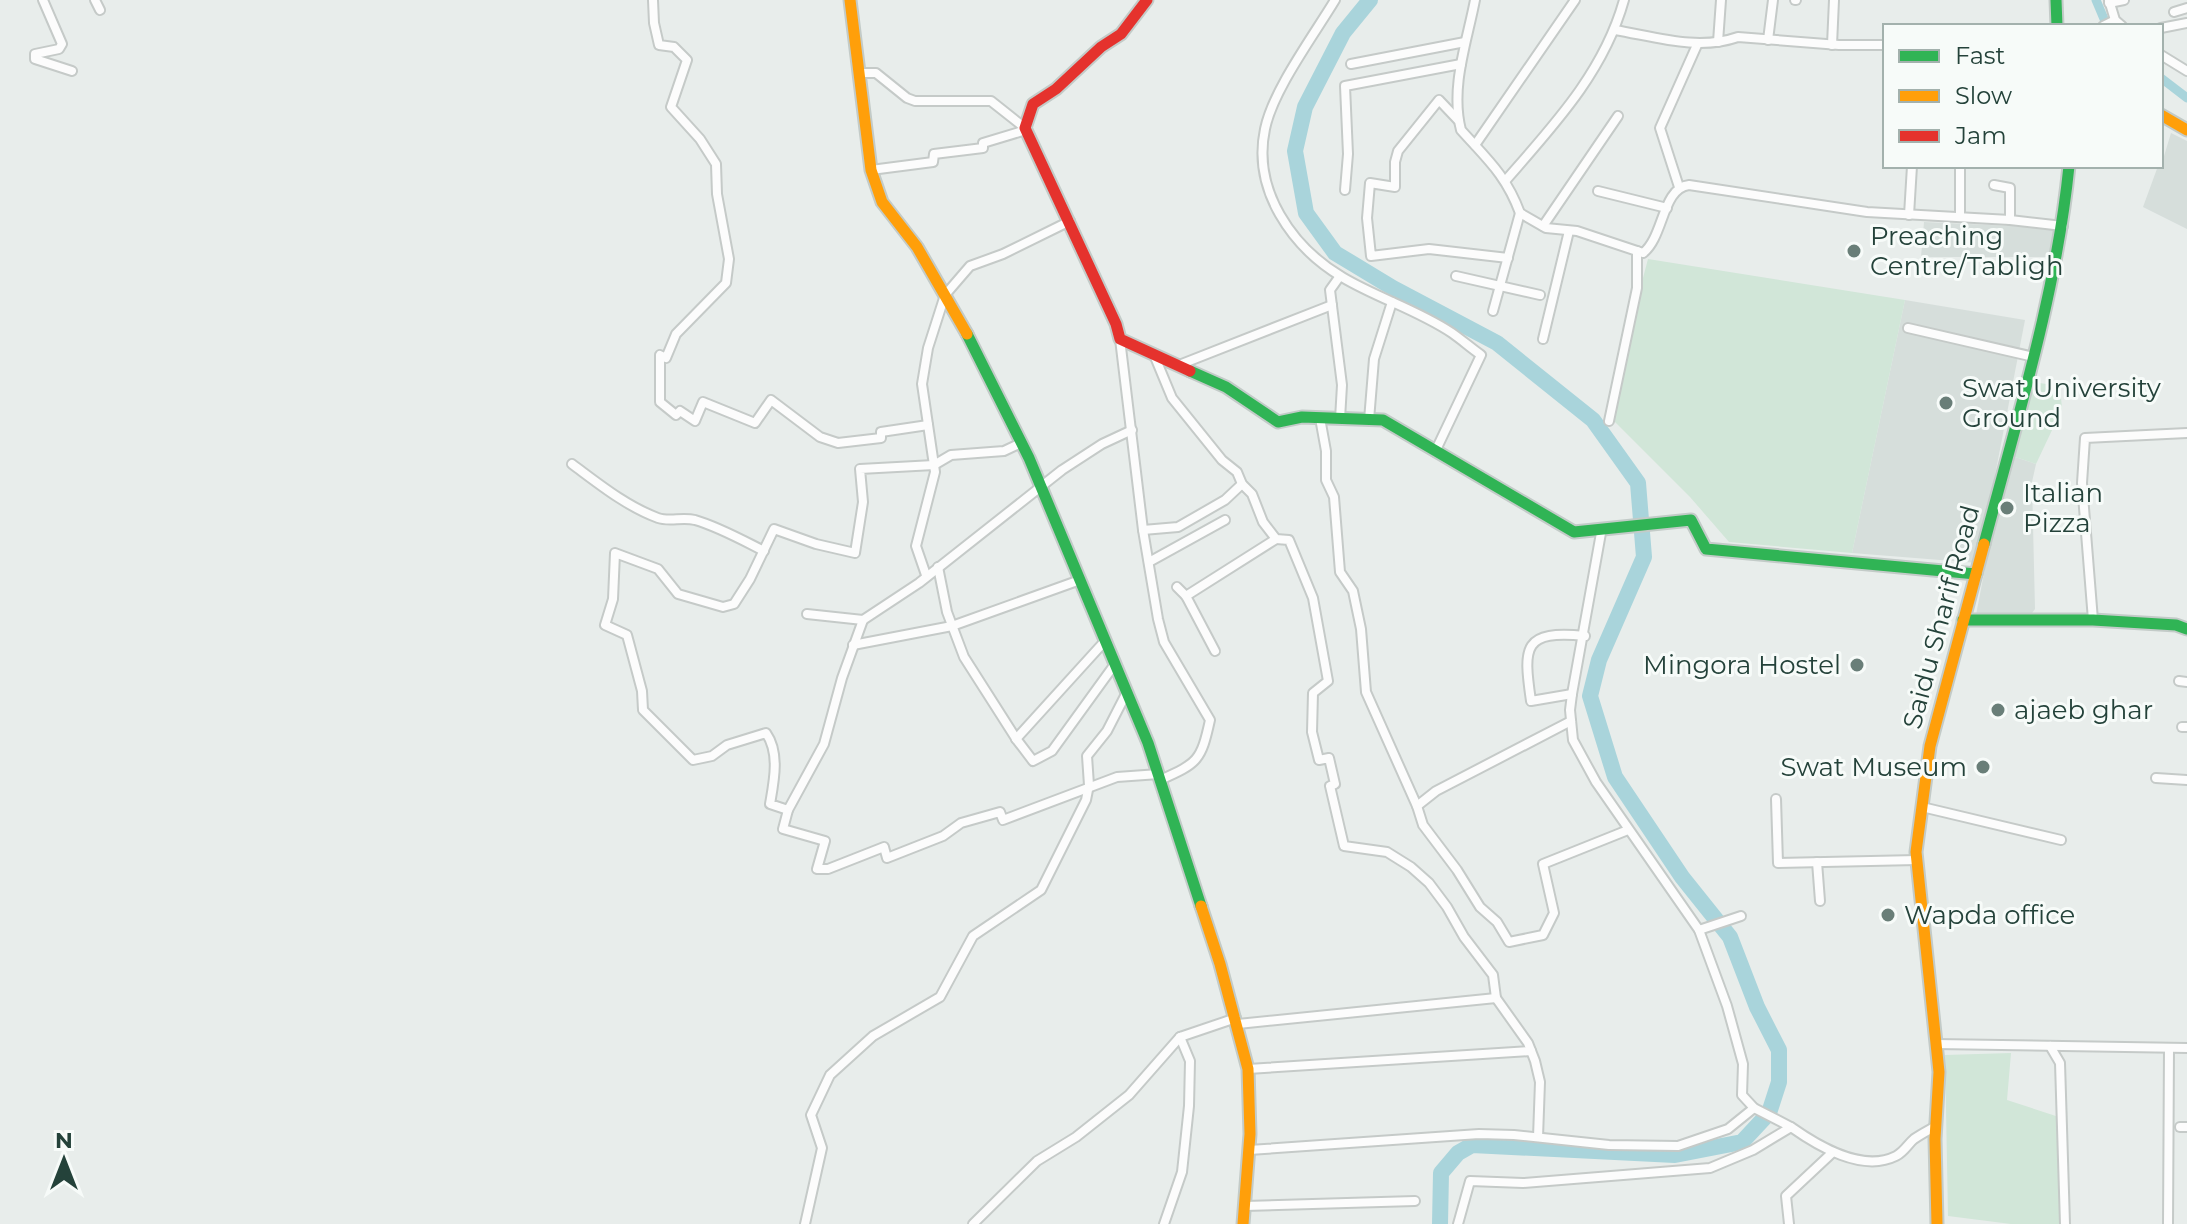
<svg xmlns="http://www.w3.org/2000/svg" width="2187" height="1224" font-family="Montserrat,sans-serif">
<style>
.built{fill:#d6dedb}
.green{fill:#d1e6d8}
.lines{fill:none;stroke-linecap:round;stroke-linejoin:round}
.canal{stroke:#a9d4db;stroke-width:9}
.river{stroke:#a9d4db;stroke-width:16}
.street-casing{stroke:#c5cac8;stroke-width:12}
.fast-casing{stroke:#c3cbc8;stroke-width:15}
.slow-casing{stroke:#c3cbc8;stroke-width:15}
.jam-casing{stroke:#c3cbc8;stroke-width:15}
.street{stroke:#fcfcfc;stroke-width:8}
.fast{stroke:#30b455;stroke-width:11}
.slow{stroke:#ff9f0a;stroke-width:11}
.jam{stroke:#e5322d;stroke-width:11}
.poi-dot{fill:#697e78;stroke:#f7fbf9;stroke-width:3}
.labels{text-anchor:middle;stroke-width:6;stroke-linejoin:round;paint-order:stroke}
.poi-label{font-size:26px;fill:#24423a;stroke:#f7fbf9;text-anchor:start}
.street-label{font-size:26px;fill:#24423a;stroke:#f7fbf9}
</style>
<rect width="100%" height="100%" fill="#e8edeb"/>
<g class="built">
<path d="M2171 133 2187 141V229L2143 207 2158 166H2161Z"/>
<path d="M1924 222 2057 228 2055 257H1921Z"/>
<path d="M1905 300 2025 320 1978 563 1852 553Z"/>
<path d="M2012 456 2036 464 2032 482 2035 609 2032 613 1976 615 2003 474Z"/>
</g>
<g class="green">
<path d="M1648 259 1905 300 1852 553 1729 542 1690 497 1607 414Z"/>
<path d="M2033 382 2060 386 2062 409 2036 464 2012 456Z"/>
<path d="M2011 1053 2007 1100 2062 1118 2059 1224H2011L1948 1216 1945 1055Z"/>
</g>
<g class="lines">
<g class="canal">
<path d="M2096 0 2107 26"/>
<path d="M2161 78 2187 98"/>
</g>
<path class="river" d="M1370 0 1343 33 1305 107 1295 151 1306 213 1335 253 1393 288 1497 343 1593 420 1638 483 1644 557 1599 660 1590 696 1615 777 1682 877 1730 937 1757 1007 1779 1050V1082L1769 1113 1742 1142 1675 1155 1472 1145 1458 1153 1441 1173 1440 1224"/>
<defs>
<g id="street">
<path d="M43 0 62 44 59 49 35 54V59L72 71"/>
<path d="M95 0 100 10"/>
<path d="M653 0 654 23 659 45 674 47 687 60 671 107 700 139 716 164 717 194 729 259 726 283 676 334 666 358 660 355V402L676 415 680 411 695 421 703 402 755 423 771 400 820 437 838 443 881 438V432L928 425"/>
<path d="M1335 0C1314 35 1273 90 1265 129 1252 190 1292 247 1342 277 1377 298 1418 310 1452 333 1462 340 1471 348 1481 355L1435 452"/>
<path d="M1475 0C1467 42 1450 87 1461 130 1487 159 1506 175 1520 213L1546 228 1577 231 1643 253C1664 237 1662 188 1689 185L1867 212 2010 220 2063 226"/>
<path d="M1795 0H1796"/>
<path d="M2109 0 2115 20 2122 26"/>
<path d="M2109 3 2124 0"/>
<path d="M2174 12 2187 8"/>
<path d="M2103 26 2115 20"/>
<path d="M2161 28 2187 23"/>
<path d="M1615 30C1656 37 1698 51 1738 37L1839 45H1885"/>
<path d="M1768 40 1773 0"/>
<path d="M1718 42 1721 0"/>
<path d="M1832 45 1834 0"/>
<path d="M2161 55 2187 71"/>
<path d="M1351 64 1465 42"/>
<path d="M858 73H876L907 98 915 101H991L1025 128"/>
<path d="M1458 120 1439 100 1398 151 1395 162V187L1370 183 1367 218 1371 256 1429 249 1508 258"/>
<path d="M1475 145 1575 0"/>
<path d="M871 170 933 162 934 154 983 148V143L1026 130"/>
<path d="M1506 180C1554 125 1604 72 1624 0"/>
<path d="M1994 185 2010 188V220"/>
<path d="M1679 187 1660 128 1697 45"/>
<path d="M1345 190 1348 154 1345 86 1461 64"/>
<path d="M1598 191 1667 208"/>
<path d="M1909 215 1912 166"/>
<path d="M1960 217V166"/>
<path d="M1543 226 1618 116"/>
<path d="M1340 276 1330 290 1342 385 1340 419"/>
<path d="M1456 276 1540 295"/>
<path d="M1493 311 1520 213"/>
<path d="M1908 328 2034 357"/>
<path d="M1120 339 1143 530 1158 619 1164 642 1210 720C1201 761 1198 763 1160 780"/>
<path d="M1543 339 1569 231"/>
<path d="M1155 357 1172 398 1222 460 1237 472 1242 484 1252 494 1263 522 1276 539 1289 540 1313 598 1328 681 1313 693 1312 732 1319 760 1329 758 1335 784 1330 786 1344 846 1387 852 1411 867 1429 883 1447 907 1464 937 1493 975 1496 998 1528 1043 1535 1061 1540 1082 1538 1137"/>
<path d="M1179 365 1332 305"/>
<path d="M1320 418 1326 451V480L1334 497 1340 572 1353 591 1361 629 1366 692 1417 806 1423 825 1457 870 1480 907 1497 922 1509 942 1543 935 1554 913 1543 864 1628 830"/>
<path d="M1369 420 1374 359 1392 302"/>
<path d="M1609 421 1637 288V251"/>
<path d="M1132 430 1102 444 1062 470 919 583 863 620 842 678 824 744 788 810 783 829 825 841 817 869H828L884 847 887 858 943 836 961 823 1000 812 1003 820 1117 777 1159 774"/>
<path d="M572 464C599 484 626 506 658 518 669 522 682 517 695 520 719 527 742 540 764 551"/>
<path d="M1143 530 1178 527 1225 500 1242 484"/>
<path d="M1149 562 1225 520"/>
<path d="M938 567 947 612 964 657 1017 740 1033 761 1052 751 1115 664"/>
<path d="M926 575 916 546 935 472 922 384 928 348 945 295 970 266 1003 254 1070 221"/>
<path d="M1177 587 1186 596 1215 651"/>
<path d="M1186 596 1276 539"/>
<path d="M807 614 863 620"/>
<path d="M2093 620 2082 483 2085 438 2187 433"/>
<path d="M853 645 952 626 1080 580"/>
<path d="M2179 681 2187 682"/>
<path d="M1572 694 1531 701C1523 646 1523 630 1585 636"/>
<path d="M2182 727H2187"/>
<path d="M1016 739 1105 641"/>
<path d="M2156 778 2187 780"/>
<path d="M1776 799 1778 863 1917 860"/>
<path d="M1417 806 1436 791 1571 721"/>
<path d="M1922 807 2061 840"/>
<path d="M788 810 770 804C774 781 780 753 766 733L727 745 712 756 693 760 643 710 642 691 627 635 605 625 613 599 615 553 658 569 678 594 723 607 734 604 750 579 774 529 816 544 855 553 863 502 860 469 934 465 951 455 1004 451 1021 443"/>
<path d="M1817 862 1820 901"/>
<path d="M1699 930 1741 916"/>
<path d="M1238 1024 1496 998"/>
<path d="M1936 1044 2187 1048"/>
<path d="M2050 1046 2060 1063 2065 1224"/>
<path d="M1248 1069 1531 1051"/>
<path d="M1754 1108 1791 1127"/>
<path d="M2180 1127H2187"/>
<path d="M1249 1150 1479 1134 1514 1135 1609 1145 1678 1146 1728 1129 1754 1108 1742 1095 1743 1064 1727 1006 1699 930 1596 782 1573 740 1570 710 1572 694 1601 533"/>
<path d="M1245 1206 1415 1201"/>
<path d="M805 1224 822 1148 811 1115 830 1075 873 1036 940 997 973 936 1041 890 1086 800 1089 785 1087 756 1107 731 1127 692"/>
<path d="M973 1224 1037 1161 1076 1137 1129 1095 1180 1037 1236 1018"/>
<path d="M1164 1224 1182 1172 1189 1106 1190 1061 1180 1037"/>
<path d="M1458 1224 1470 1181 1523 1183 1710 1168 1753 1150 1791 1127C1818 1146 1862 1173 1896 1156 1904 1152 1908 1144 1914 1139 1921 1134 1929 1130 1936 1126"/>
<path d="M1789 1224 1786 1196 1833 1152"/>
<path d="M2168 1224 2169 1048"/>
</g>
<g id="fast">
<path d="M2056 0 2057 26"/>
<path d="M967 334 1029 458 1148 743 1201 906"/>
<path d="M1190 371 1226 387 1278 422 1302 417 1383 420 1574 532 1691 520 1706 549 1976 574"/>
<path d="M1984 544C2017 419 2056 295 2069 166"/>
<path d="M1963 620H2093L2176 625 2187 629"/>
</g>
<g id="slow">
<path d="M850 0 871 170 882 202 917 247 967 334"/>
<path d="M2161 115 2187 130"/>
<path d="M1201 906 1220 964 1248 1069 1250 1134 1243 1224"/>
<path d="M1937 1224 1935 1139 1939 1072 1916 852 1930 746 1984 544"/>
</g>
<path id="jam" d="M1147 0 1121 34 1101 47 1056 89 1033 104 1025 128 1116 324 1120 339 1190 371"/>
</defs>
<use href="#street" class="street-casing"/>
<use href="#fast" class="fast-casing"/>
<use href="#slow" class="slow-casing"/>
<use href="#jam" class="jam-casing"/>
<use href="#street" class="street"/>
<use href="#fast" class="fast"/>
<use href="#slow" class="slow"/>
<use href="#jam" class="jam"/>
</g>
<g class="poi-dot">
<circle cx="1854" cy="251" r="8"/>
<circle cx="1946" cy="403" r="8"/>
<circle cx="2007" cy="508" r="8"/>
<circle cx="1857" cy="665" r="8"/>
<circle cx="1998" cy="710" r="8"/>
<circle cx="1983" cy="767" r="8"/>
<circle cx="1888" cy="915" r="8"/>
</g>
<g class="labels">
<g class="poi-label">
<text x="1870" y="245">Preaching<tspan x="1870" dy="30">Centre/Tabligh</tspan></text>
<text x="1962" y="397">Swat University<tspan x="1962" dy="30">Ground</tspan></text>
<text x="2023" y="502">Italian<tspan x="2023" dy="30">Pizza</tspan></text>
<text x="1841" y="674" text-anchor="end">Mingora Hostel</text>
<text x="2014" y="719">ajaeb ghar</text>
<text x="1967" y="776" text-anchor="end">Swat Museum</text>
<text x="1904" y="924">Wapda office</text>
</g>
<g class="street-label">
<text transform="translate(1941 617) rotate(-75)" y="9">Saidu Sharif Road</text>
</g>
</g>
<rect x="1883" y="24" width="280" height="144" fill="#f7fbf9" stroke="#a3b1ad" stroke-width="2"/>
<rect x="1899" y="50" width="40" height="12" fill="#30b455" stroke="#a3b1ad" stroke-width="2"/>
<text x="1955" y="64" font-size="24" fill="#24423a">Fast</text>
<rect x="1899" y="90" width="40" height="12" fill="#ff9f0a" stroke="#a3b1ad" stroke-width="2"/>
<text x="1955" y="104" font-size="24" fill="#24423a">Slow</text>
<rect x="1899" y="130" width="40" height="12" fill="#e5322d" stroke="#a3b1ad" stroke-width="2"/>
<text x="1955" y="144" font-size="24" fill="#24423a">Jam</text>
<g transform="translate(64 1160)" stroke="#f7fbf9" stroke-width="6" paint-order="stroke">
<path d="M0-6L14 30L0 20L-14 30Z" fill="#24423a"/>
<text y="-12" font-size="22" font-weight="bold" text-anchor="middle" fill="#24423a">N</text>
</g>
</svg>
